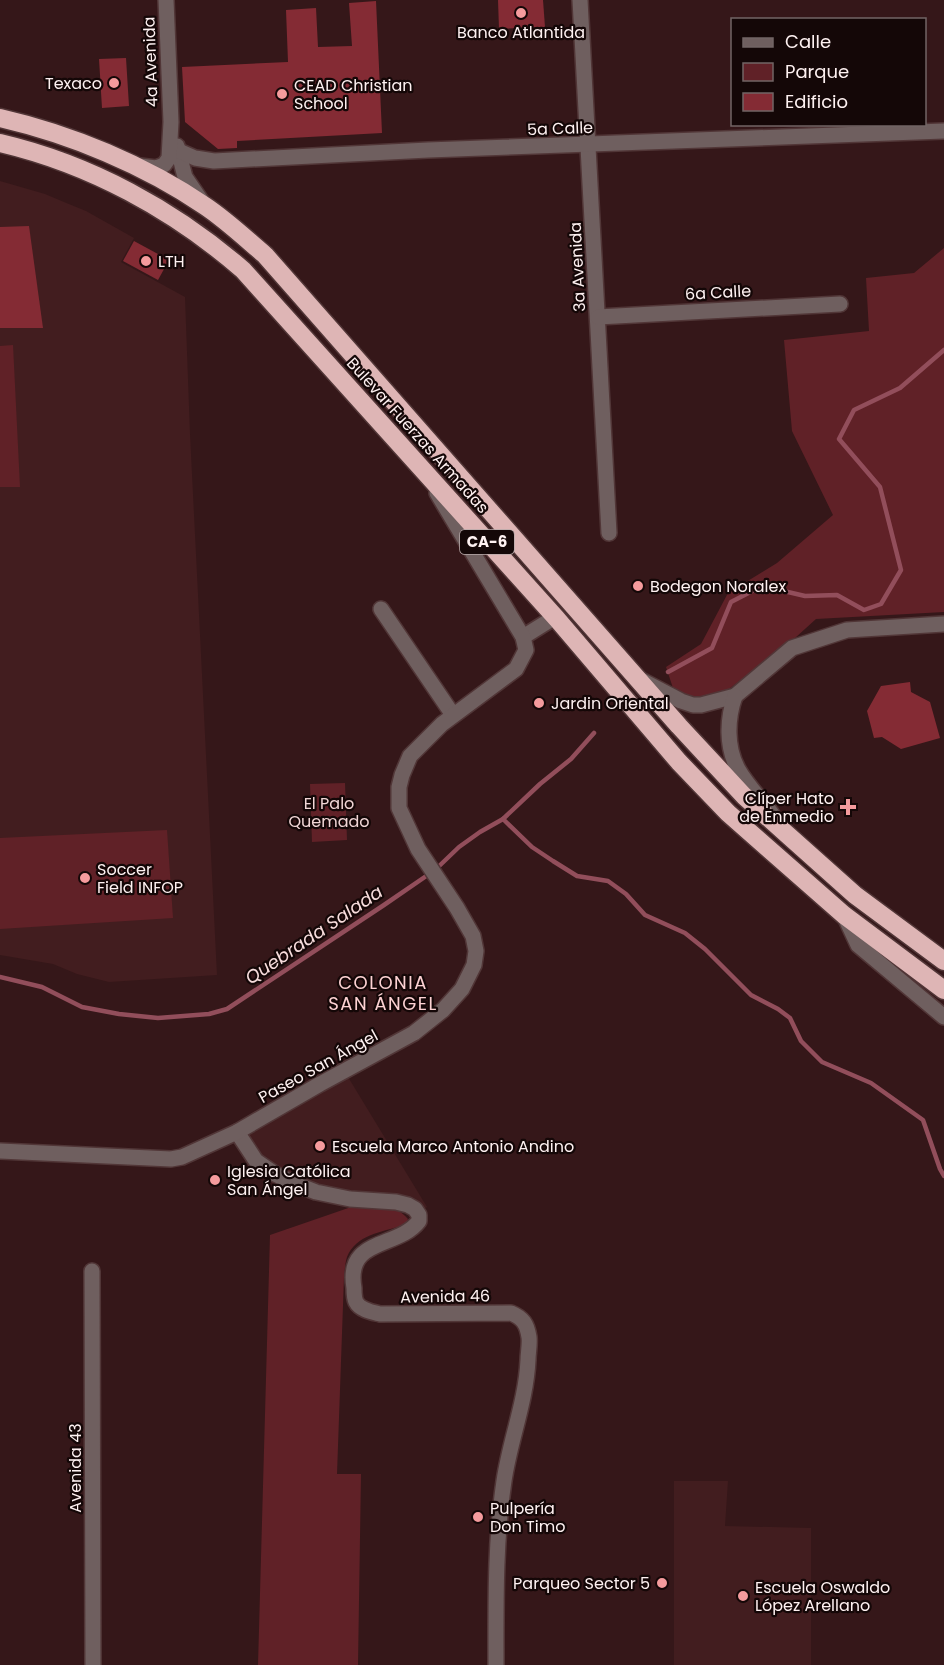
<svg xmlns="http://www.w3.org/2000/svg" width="944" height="1665" font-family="Poppins,sans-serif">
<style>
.built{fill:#421d1f}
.green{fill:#602127}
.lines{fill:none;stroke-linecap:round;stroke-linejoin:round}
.stream{stroke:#924e5b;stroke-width:4.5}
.building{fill:#842b34}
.minor-casing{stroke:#513637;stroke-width:18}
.highway-casing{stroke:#513637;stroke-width:21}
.minor{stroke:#6f5f5f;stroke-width:15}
.highway{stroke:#deb5b5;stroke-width:18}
.poi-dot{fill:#f59b9d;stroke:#140707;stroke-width:2}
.labels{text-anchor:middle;stroke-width:4.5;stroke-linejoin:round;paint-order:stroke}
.shield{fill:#140707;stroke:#b8abab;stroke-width:1.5}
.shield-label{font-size:15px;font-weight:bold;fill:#fef1f1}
.poi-label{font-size:16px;fill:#fef1f1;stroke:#140707;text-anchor:start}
.street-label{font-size:16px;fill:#fef1f1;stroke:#140707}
.park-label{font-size:16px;fill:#f1d6d6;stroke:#140707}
.water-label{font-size:18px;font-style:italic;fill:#f8dddd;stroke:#140707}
.neighbourhood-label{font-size:18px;letter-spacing:1.5px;fill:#fdd2d3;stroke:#140707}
</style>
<rect width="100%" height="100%" fill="#351719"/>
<g class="built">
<path d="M0 181 45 194 64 202 86 211 134 238 121 262 185 297 190 434 217 975 109 982 77 974 53 964 0 955Z"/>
<path d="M348 1077 427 1207 420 1212 320 1191 257 1157 243 1135Z"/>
<path d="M674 1481H728L725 1526 811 1528V1665H674Z"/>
</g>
<g class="green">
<path d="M944 248V612L816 619 795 638 729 689 696 699 673 688 666 667 701 644 728 593 777 563 833 515 792 431 784 340 869 331 866 278 914 273Z"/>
<path d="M13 345 20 487H0V346Z"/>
<path d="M345 783 347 840 312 842 310 784Z"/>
<path d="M167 830 173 918 0 929V838Z"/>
<path d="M357 1205C378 1206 393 1202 408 1219L406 1223 401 1226C381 1232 356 1235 347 1257 345 1263 345 1270 344 1277L337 1474H361L358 1665H258L270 1235Z"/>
</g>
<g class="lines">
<g class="stream">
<path d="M668 672 712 648 731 602 762 586 805 596 837 595 864 610 881 604 901 570 880 487 839 439 854 410 900 388 944 350"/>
<path d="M503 819 532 847 553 861 577 876 608 881 626 894 645 915 685 933 705 949 751 995 778 1009 790 1018 801 1041 822 1062 871 1083 923 1120 940 1169 944 1176"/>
<path d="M0 977 42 987 82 1007 119 1014 158 1018 209 1014 227 1009 384 905 435 870 459 847 480 832 503 819 540 784 571 759 594 733"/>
</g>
</g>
<g class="building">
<path d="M498 0H543L545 27 499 29Z"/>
<path d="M376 1 382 133 237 141V148L218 149 185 122 182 67 288 62 286 10 316 8 318 47 352 46 349 3Z"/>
<path d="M126 58 129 106 102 108 99 59Z"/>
<path d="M29 226 43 328H0V227Z"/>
<path d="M134 241 169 260 158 280 123 261Z"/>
<path d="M910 682 911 692 930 702 940 738 901 749 882 737 874 738 867 711 881 686Z"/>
</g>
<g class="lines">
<defs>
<g id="minor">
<path d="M580 0 609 533"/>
<path d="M177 146 185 177 202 202"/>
<path d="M179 151 195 158 214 161 428 150 944 131"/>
<path d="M140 166 156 168 164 165 169 158 171 122 166 0"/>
<path d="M598 317 840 304"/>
<path d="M381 609 453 715"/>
<path d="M523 637 555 617"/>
<path d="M641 680 681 701 693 705H701L735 696 792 648 847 630 944 624"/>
<path d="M735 696C727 719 726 747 738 769 747 785 761 799 772 814"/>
<path d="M844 915 858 945 944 1017"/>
<path d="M237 1132 256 1161 275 1174 293 1183 316 1192 350 1199 396 1202 408 1205 415 1209 419 1215V1221C398 1249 345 1237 354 1288 354 1291 354 1298 356 1302 360 1310 372 1312 380 1314L511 1313C523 1318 527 1324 529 1337 530 1344 528 1353 528 1360 526 1402 510 1440 504 1481 495 1542 496 1604 496 1665"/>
<path d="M0 1151 171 1159 182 1157 237 1132 320 1084 414 1033 443 1010 462 989 474 965 476 951 473 936 457 908 418 849 399 808V787L402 775 410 756 442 724 516 669 526 650 523 637 437 493"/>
<path d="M92 1271 93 1665"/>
</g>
<g id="highway">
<path d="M0 118C70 134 145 165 205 206 226 220 245 238 265 255L679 726 744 796 790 837 855 895 944 961"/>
<path d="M0 143C90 164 174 210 243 270L557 619 679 762 728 813 844 915 944 990"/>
</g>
</defs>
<use href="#minor" class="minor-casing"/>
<use href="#highway" class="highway-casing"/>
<use href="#minor" class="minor"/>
<use href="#highway" class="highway"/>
</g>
<g class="poi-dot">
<circle cx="521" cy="13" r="6"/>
<circle cx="114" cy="83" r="6"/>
<circle cx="282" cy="94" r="6"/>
<circle cx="146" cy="261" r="6"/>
<circle cx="638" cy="586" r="6"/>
<circle cx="539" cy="703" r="6"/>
<path d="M845 798h6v6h6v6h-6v6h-6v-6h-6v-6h6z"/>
<circle cx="85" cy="878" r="6"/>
<circle cx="320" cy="1146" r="6"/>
<circle cx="215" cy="1180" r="6"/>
<circle cx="478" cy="1517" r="6"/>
<circle cx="662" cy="1583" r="6"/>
<circle cx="743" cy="1596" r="6"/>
</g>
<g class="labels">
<rect class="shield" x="460" y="530" width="54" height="24" rx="4.5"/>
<g class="shield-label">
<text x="487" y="547">CA-6</text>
</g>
<g class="poi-label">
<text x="521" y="38" text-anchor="middle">Banco Atlantida</text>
<text x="102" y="89" text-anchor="end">Texaco</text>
<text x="294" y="91">CEAD Christian<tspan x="294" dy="18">School</tspan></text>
<text x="158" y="267">LTH</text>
<text x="650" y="592">Bodegon Noralex</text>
<text x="551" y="709">Jardin Oriental</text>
<text x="834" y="804" text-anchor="end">Clíper Hato<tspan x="834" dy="18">de Enmedio</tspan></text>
<text x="97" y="875">Soccer<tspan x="97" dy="18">Field INFOP</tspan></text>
<text x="332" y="1152">Escuela Marco Antonio Andino</text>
<text x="227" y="1177">Iglesia Católica<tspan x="227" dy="18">San Ángel</tspan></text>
<text x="490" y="1514">Pulpería<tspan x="490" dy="18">Don Timo</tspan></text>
<text x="650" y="1589" text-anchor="end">Parqueo Sector 5</text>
<text x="755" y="1593">Escuela Oswaldo<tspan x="755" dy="18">López Arellano</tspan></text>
</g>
<g class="street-label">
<text transform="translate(150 62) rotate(-92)" y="6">4a Avenida</text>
<text transform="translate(560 128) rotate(-2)" y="6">5a Calle</text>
<text transform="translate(577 267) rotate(-93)" y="6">3a Avenida</text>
<text transform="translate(718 292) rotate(-3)" y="6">6a Calle</text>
<text transform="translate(418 435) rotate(48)" y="6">Bulevar Fuerzas Armadas</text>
<text transform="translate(318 1066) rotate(-29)" y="6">Paseo San Ángel</text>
<text transform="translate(445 1296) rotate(-1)" y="6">Avenida 46</text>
<text transform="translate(75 1468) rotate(-90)" y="6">Avenida 43</text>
</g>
<g class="park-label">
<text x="329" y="809">El Palo<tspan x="329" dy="18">Quemado</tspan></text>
</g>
<g class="water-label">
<text transform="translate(314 935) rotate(-34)" y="6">Quebrada Salada</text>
</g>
<g class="neighbourhood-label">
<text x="383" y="989">COLONIA<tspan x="383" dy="21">SAN ÁNGEL</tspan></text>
</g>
</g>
<rect x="731" y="18" width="195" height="108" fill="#140707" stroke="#726565" stroke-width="1.5"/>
<rect x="743" y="38" width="30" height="9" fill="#6f5f5f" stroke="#726565" stroke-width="1.5"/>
<text x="785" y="48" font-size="18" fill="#fef1f1">Calle</text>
<rect x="743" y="63" width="30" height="18" fill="#602127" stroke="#726565" stroke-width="1.5"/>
<text x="785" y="78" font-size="18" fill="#fef1f1">Parque</text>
<rect x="743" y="93" width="30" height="18" fill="#842b34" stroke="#726565" stroke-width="1.5"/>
<text x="785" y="108" font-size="18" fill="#fef1f1">Edificio</text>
</svg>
